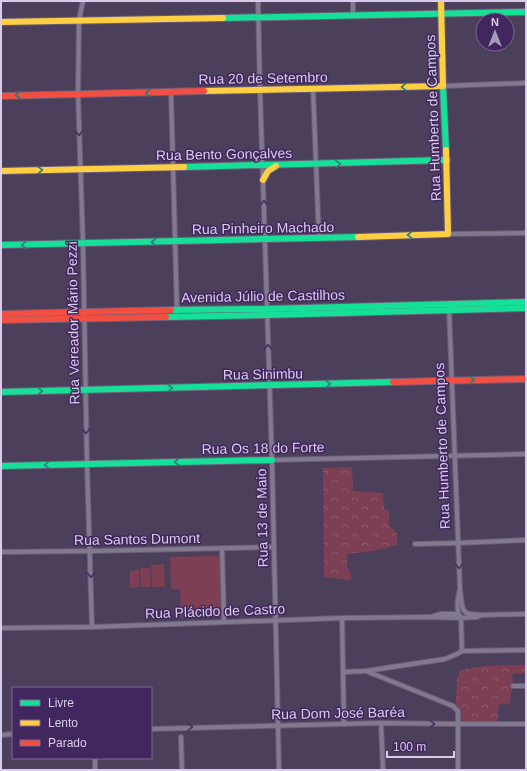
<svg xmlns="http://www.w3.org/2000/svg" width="527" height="771" font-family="Arial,sans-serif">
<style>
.green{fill:#7d3f54}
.forest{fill:url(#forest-crowns)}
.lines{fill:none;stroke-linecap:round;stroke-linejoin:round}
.street-casing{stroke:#685d77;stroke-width:6}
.fast-casing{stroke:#685d77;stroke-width:8}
.slow-casing{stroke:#685d77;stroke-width:8}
.jam-casing{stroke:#685d77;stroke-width:8}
.street{stroke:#82788f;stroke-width:4}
.fast{stroke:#16e098;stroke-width:6}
.slow{stroke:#ffcf43;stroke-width:6}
.jam{stroke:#f24e42;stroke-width:6}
.oneway{stroke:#2e7a78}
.oneway2{stroke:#482f62}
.labels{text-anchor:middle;stroke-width:3;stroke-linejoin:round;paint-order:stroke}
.street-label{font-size:14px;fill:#d8cbec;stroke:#41275d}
</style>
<defs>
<pattern id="forest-crowns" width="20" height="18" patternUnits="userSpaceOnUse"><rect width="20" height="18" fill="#7d3f54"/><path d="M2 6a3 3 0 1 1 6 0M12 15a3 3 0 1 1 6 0" fill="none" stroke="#8f596d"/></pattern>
</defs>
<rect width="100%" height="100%" fill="#4c3f5b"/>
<g class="green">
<path d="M220 556 221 617 181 618 180 589H171L170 557Z"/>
<path d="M164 564 165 587H152L151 565Z"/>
<path d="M140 568H150L151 587H141Z"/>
<path d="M139 570 140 587 130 588V571Z"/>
</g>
<g class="forest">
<path d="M352 467 353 491 383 493 384 509 389 511V525L397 533V545L372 551 347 554V568L351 573V580L324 577 323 468Z"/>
<path d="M526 665V673L512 674 513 684 509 705 501 703 498 707V723H458V708L456 704 457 679 460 671C482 664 503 666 526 665Z"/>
</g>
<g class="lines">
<defs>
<g id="street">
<path d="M83 1 79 20 78 94 83 243 87 464 92 627"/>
<path d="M258 1 260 90 272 460 279 770"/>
<path d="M353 1V15"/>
<path d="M443 86 526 83"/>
<path d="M313 89 319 239"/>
<path d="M171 92 177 312"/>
<path d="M448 234 526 233"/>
<path d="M449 308 460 589C458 597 455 611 461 618L462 651"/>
<path d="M272 460 526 454"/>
<path d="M415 544 458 543 526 540"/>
<path d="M222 548 224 622"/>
<path d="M1 552 91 551 274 547"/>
<path d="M460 591C462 598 460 612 469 614 473 615 477 614 482 615"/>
<path d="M434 616 441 614H458"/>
<path d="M342 618 344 724"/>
<path d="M1 628 92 627 342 618 430 617 461 618 477 617 482 615 526 614"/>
<path d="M462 651 526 650"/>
<path d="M366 671 453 706 458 711V770"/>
<path d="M343 672 366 671 445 659 457 654 462 651"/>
<path d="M513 686H526"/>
<path d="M381 723 383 770"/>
<path d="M151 729 381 723 458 724H526"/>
<path d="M1 735 13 734"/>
<path d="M181 737 182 770"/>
<path d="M95 770V758"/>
</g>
<g id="fast">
<path d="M223 18 526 12"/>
<path d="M443 86 446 150"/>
<path d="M184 167 447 160"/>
<path d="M1 245 358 237"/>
<path d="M171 310 267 309 526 302"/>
<path d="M166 317 267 315 526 308"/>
<path d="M1 392 393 382"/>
<path d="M1 466 272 460"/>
</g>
<g id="slow">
<path d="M1 22 223 18"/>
<path d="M204 91 443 86 441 1"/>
<path d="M1 171 184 167"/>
<path d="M263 180 268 171 276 166"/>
<path d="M358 237 448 234 446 150"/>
</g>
<g id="jam">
<path d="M1 96 204 91"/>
<path d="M1 314 171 310"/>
<path d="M1 320 166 317"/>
<path d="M393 382 526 379"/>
</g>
</defs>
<use href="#street" class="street-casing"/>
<use href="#fast" class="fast-casing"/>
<use href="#slow" class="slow-casing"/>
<use href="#jam" class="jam-casing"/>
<use href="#street" class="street"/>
<use href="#fast" class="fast"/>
<use href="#slow" class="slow"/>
<use href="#jam" class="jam"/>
</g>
<defs><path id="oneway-chevron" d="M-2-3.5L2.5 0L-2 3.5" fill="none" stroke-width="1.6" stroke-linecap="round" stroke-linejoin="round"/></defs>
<g class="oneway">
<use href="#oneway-chevron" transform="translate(404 87) rotate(179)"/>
<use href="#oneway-chevron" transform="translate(148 93) rotate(179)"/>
<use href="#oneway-chevron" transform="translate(18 95) rotate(179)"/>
<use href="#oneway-chevron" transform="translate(338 164) rotate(-2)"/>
<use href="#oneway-chevron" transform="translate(40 170) rotate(-1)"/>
<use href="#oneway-chevron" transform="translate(410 235) rotate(178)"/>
<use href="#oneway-chevron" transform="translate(154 242) rotate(179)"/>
<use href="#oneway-chevron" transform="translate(24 245) rotate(179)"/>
<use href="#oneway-chevron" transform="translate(472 380) rotate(-1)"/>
<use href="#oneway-chevron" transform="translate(328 384) rotate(-1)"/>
<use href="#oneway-chevron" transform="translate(170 388) rotate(-1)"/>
<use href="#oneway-chevron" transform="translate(40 391) rotate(-2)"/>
<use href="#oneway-chevron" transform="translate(177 462) rotate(179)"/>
<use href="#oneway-chevron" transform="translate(47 465) rotate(179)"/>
</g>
<g class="oneway2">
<use href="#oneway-chevron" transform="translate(79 133) rotate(88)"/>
<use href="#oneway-chevron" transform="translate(264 203) rotate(-92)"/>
<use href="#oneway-chevron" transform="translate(268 347) rotate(-92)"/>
<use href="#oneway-chevron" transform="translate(86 431) rotate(89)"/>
<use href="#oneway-chevron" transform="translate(459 566) rotate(88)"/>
<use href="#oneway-chevron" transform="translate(91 575) rotate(89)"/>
<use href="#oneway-chevron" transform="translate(432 724) rotate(1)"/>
<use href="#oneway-chevron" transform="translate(190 727) rotate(-1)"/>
</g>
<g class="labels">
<g class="street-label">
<text transform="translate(263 78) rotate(-1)" y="5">Rua 20 de Setembro</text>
<text transform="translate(433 118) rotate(-92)" y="5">Rua Humberto de Campos</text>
<text transform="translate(224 154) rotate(-1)" y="5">Rua Bento Gonçalves</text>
<text transform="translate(263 228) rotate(-1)" y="5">Rua Pinheiro Machado</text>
<text transform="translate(263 296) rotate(-1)" y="5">Avenida Júlio de Castilhos</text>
<text transform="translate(73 323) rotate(-91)" y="5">Rua Vereador Mário Pezzi</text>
<text transform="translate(263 374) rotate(-1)" y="5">Rua Sinimbu</text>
<text transform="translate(442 446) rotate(-92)" y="5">Rua Humberto de Campos</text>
<text transform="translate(263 448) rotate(-1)" y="5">Rua Os 18 do Forte</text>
<text transform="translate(262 518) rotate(-91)" y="5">Rua 13 de Maio</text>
<text transform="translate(137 539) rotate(-1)" y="5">Rua Santos Dumont</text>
<text transform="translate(215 611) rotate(-2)" y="5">Rua Plácido de Castro</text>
<text transform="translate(338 713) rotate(-1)" y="5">Rua Dom José Baréa</text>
</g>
</g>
<rect width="527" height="771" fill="none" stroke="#d8cbec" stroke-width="4"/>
<rect x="12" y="687" width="140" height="72" fill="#41275d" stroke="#7d6996"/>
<rect x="20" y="700" width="20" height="6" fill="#16e098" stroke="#7d6996"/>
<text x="48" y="707" font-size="12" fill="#d8cbec">Livre</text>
<rect x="20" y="720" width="20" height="6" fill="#ffcf43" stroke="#7d6996"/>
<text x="48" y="727" font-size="12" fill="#d8cbec">Lento</text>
<rect x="20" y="740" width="20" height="6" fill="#f24e42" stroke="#7d6996"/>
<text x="48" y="747" font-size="12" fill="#d8cbec">Parado</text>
<g transform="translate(495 32)"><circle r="19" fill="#41275d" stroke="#7d6996"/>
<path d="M0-3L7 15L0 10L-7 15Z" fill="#a79ab9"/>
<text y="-6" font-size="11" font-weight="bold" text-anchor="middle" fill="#d8cbec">N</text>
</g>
<path d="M387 751v6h67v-6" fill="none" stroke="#d8cbec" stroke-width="2"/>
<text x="393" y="751" font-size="12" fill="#d8cbec" stroke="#41275d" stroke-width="3" paint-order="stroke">100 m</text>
</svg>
